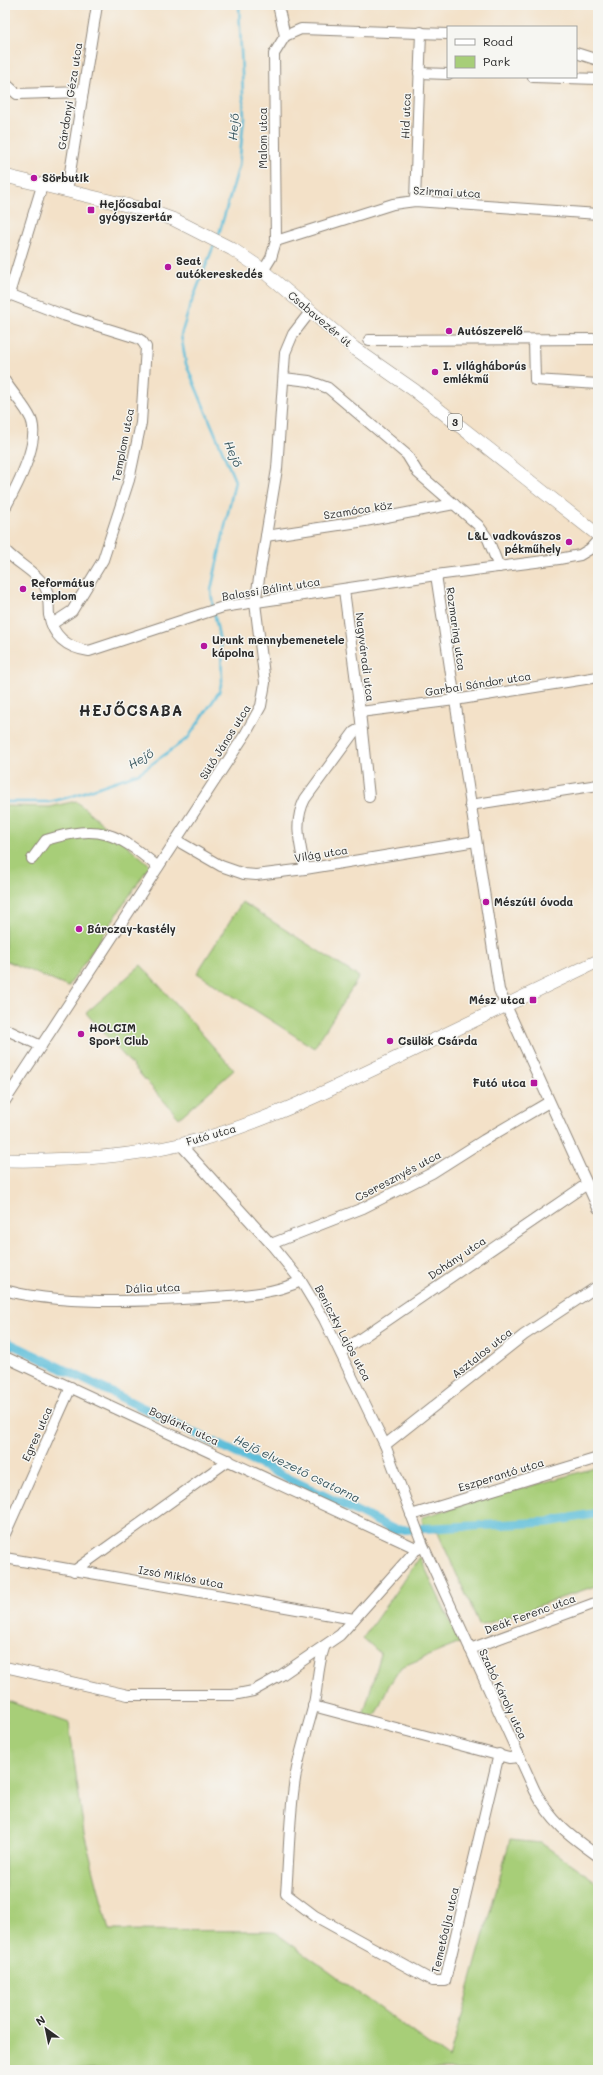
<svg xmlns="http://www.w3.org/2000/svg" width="603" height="2075" font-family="Mali,sans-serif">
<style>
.green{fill:#a7ce78;stroke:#697c52}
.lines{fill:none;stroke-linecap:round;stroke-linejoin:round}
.stream{stroke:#5bbdd9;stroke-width:2.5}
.canal{stroke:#5bbdd9;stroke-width:9}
.minor-casing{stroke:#8f867a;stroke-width:12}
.major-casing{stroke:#8f867a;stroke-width:14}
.minor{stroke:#fff;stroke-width:10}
.major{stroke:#fff;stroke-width:13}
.poi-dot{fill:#b5179e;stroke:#f6f6f2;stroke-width:1.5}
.labels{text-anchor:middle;stroke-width:3;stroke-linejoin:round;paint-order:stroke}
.shield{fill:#f6f6f2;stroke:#686867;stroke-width:1}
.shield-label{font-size:10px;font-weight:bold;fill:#2b2b2b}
.street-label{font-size:11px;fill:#2b2b2b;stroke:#f6f6f2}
.poi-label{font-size:11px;font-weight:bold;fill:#2b2b2b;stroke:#f6f6f2;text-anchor:start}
.water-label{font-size:12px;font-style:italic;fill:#39575f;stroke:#f6f6f2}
.district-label{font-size:15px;font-weight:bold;letter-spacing:1px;fill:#2b2b2b;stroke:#f6f6f2}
</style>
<rect width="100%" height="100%" fill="#f6f6f2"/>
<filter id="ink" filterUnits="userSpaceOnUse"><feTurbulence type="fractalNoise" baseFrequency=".025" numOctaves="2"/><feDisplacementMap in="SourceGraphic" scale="8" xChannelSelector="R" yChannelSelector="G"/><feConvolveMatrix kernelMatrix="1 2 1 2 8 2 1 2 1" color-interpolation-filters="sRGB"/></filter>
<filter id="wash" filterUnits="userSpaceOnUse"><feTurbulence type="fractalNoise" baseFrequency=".012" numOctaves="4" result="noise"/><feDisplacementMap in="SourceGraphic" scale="16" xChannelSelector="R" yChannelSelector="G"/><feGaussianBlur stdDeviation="0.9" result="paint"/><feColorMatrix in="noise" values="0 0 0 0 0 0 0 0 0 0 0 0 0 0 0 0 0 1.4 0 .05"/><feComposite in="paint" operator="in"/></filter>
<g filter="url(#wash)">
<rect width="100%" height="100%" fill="#f3e1c8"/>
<g class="green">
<path d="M76 801 150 865 68 987 5 960V806L50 807Z"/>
<path d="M242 902 359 977 314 1048 197 973Z"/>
<path d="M141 965 234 1070 179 1118 86 1013Z"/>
<path d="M598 1467V1585L480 1626 438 1533 423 1526 422 1517Z"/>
<path d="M420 1557 460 1643 401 1667 388 1687 375 1715H363L381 1654 363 1638Z"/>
<path d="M5 1700 69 1723 84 1833 109 1930 273 1931 449 2059 510 1840 541 1843 598 1883V2070H5Z"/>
</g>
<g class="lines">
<g class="stream">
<path d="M218 237 239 166 244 117 239 5"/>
<path d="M213 607 211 590 235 481 186 364 181 335 190 306 214 245"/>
<path d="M5 802H49L70 797 139 773 188 738 219 692 222 681 221 646 214 612"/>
</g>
<path class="canal" d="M5 1341 395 1530 548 1522 598 1513"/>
</g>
</g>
<g filter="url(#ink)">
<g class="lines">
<defs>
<g id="minor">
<path d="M285 36 301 29 448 34"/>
<path d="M576 53 598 60"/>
<path d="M419 73 448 74"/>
<path d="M533 77 598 79"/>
<path d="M5 83 17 94 83 92"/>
<path d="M67 191 97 5"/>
<path d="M415 201 421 32"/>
<path d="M276 241 393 204 415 201 598 214"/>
<path d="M263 271 271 258 276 241 274 54 285 36 278 5"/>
<path d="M9 294 63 315 137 338 142 341 146 347 141 423 129 480 103 560 72 611 52 624"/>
<path d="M5 300 9 294 42 186"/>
<path d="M369 340 598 339"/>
<path d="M534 340 535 380 598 384"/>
<path d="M284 378 309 381 328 388 407 455 418 473 478 525 488 539 499 567"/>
<path d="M5 381C13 394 25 406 31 419 41 442 16 488 5 508"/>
<path d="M266 536 365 521 454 504"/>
<path d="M5 550C16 563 35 571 44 585 50 594 48 604 49 615 53 637 68 648 89 651L223 607 436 575 559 559 580 555 590 549 598 540"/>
<path d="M436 575 499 990 598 1208"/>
<path d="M344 590 360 712 369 797"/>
<path d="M360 712 455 700 598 677"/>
<path d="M470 805 598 785"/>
<path d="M176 840 221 866 244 874 256 875 305 869 476 841"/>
<path d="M32 859 46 840C100 824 116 832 158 867"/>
<path d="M305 869C300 844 293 822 305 799L354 732 361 728"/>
<path d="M5 1029 41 1046"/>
<path d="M5 1101 246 733 261 706 265 683 255 603 277 469 285 353 293 334 310 312"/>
<path d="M180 1144 271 1244 301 1281 324 1319 385 1445 422 1543 535 1791C551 1822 570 1836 598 1856"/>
<path d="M271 1244 363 1208 432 1173 484 1140 549 1102"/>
<path d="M5 1290C23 1296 40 1297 59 1299 106 1303 153 1301 200 1298 234 1295 269 1296 301 1281"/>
<path d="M341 1352 587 1184"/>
<path d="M5 1357 418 1549"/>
<path d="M385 1445 524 1335 598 1286"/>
<path d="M411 1515 598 1458"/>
<path d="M5 1534 71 1387"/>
<path d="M5 1558 354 1619"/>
<path d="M74 1571 229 1460"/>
<path d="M324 1648C317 1667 318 1688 313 1708 307 1731 299 1754 295 1779 289 1817 289 1856 286 1894L315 1916 433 1981H445L499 1754"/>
<path d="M470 1649 598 1602"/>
<path d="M5 1667 128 1695H233L253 1691 280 1676 340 1635 422 1543"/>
<path d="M313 1706 509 1758 519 1757"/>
</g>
<g id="major">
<path d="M5 176 147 210 175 220 232 249 256 265 354 348 414 390 598 535"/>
<path d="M5 1160C64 1161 122 1158 179 1145 252 1128 319 1095 386 1063 457 1029 527 995 598 961"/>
</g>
</defs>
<use href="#minor" class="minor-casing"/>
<use href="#major" class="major-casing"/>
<use href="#minor" class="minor"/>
<use href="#major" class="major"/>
</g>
</g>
<g class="poi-dot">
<circle cx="34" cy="178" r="4"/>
<rect x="87" y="206" width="8" height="8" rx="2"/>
<circle cx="168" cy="267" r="4"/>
<circle cx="449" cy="331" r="4"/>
<circle cx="435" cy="372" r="4"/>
<circle cx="569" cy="542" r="4"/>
<circle cx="23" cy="589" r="4"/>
<circle cx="204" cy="646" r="4"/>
<circle cx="486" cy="902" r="4"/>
<circle cx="79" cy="929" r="4"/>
<rect x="529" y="996" width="8" height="8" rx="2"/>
<circle cx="81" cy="1034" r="4"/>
<circle cx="390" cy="1041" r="4"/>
<rect x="530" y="1079" width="8" height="8" rx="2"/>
</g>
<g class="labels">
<rect class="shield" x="448" y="414" width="14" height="16" rx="3"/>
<g class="shield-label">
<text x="455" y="426">3</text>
</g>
<g class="street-label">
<text transform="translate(70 96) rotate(-81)" y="4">Gárdonyi Géza utca</text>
<text transform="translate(406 116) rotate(-88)" y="4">Híd utca</text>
<text transform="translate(263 138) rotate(-90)" y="4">Malom utca</text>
<text transform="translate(447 192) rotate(3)" y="4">Szirmai utca</text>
<text transform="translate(320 319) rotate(40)" y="4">Csabavezér út</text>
<text transform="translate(123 445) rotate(-79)" y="4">Templom utca</text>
<text transform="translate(358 510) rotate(-9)" y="4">Szamóca köz</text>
<text transform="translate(271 589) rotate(-9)" y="4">Balassi Bálint utca</text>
<text transform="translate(456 629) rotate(82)" y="4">Rozmaring utca</text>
<text transform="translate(365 657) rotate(83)" y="4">Nagyváradi utca</text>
<text transform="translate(478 684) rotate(-9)" y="4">Garbai Sándor utca</text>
<text transform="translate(225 742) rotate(-58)" y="4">Sütő János utca</text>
<text transform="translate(321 854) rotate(-9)" y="4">Világ utca</text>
<text transform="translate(211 1135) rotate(-16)" y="4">Futó utca</text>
<text transform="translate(398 1176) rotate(-28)" y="4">Cseresznyés utca</text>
<text transform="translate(457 1258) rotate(-34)" y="4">Dohány utca</text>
<text transform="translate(153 1288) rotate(-2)" y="4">Dália utca</text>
<text transform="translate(343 1333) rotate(62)" y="4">Beniczky Lajos utca</text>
<text transform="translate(482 1353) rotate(-38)" y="4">Asztalos utca</text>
<text transform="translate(184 1426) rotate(25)" y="4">Boglárka utca</text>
<text transform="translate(37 1434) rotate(-66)" y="4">Egres utca</text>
<text transform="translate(501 1475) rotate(-17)" y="4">Eszperantó utca</text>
<text transform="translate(181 1577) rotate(10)" y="4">Izsó Miklós utca</text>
<text transform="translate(530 1614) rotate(-20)" y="4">Deák Ferenc utca</text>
<text transform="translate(503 1694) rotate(65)" y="4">Szabó Károly utca</text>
<text transform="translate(445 1930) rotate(-77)" y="4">Temetőalja utca</text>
</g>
<g class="poi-label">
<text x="42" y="182">Sörbutik</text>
<text x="99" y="208">Hejőcsabai<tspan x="99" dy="13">gyógyszertár</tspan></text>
<text x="176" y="265">Seat<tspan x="176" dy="13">autókereskedés</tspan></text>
<text x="457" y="335">Autószerelő</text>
<text x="443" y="370">I. világháborús<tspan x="443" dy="13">emlékmű</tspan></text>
<text x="561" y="540" text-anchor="end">L&amp;L vadkovászos<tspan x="561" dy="13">pékműhely</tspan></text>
<text x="31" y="587">Református<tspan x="31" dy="13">templom</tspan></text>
<text x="212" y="644">Urunk mennybemenetele<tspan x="212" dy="13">kápolna</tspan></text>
<text x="494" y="906">Mészúti óvoda</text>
<text x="87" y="933">Bárczay-kastély</text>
<text x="525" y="1004" text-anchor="end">Mész utca</text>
<text x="89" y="1032">HOLCIM<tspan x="89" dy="13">Sport Club</tspan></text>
<text x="398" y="1045">Csülök Csárda</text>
<text x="526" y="1087" text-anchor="end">Futó utca</text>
</g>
<g class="water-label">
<text transform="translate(234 127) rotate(-86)" y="4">Hejő</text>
<text transform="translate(233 454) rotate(67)" y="4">Hejő</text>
<text transform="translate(141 759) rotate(-30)" y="4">Hejő</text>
<text transform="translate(297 1469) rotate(26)" y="4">Hejő elvezető csatorna</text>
</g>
<g class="district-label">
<text x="131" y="716">HEJŐCSABA</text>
</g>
</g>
<rect width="603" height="2075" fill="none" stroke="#f6f6f2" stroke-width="20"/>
<rect x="447" y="26" width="130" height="52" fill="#f6f6f2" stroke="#a5a5a2"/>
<rect x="455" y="39" width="20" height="6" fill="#ffffff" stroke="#a5a5a2"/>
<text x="483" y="46" font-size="12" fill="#2b2b2b">Road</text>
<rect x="455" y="56" width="20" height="12" fill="#a7ce78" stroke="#a5a5a2"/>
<text x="483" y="66" font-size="12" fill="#2b2b2b">Park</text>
<g transform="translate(46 2029) rotate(327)" stroke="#f6f6f2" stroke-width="3" paint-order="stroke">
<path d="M0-3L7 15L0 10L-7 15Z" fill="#2b2b2b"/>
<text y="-6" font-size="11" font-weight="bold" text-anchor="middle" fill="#2b2b2b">N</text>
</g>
</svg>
